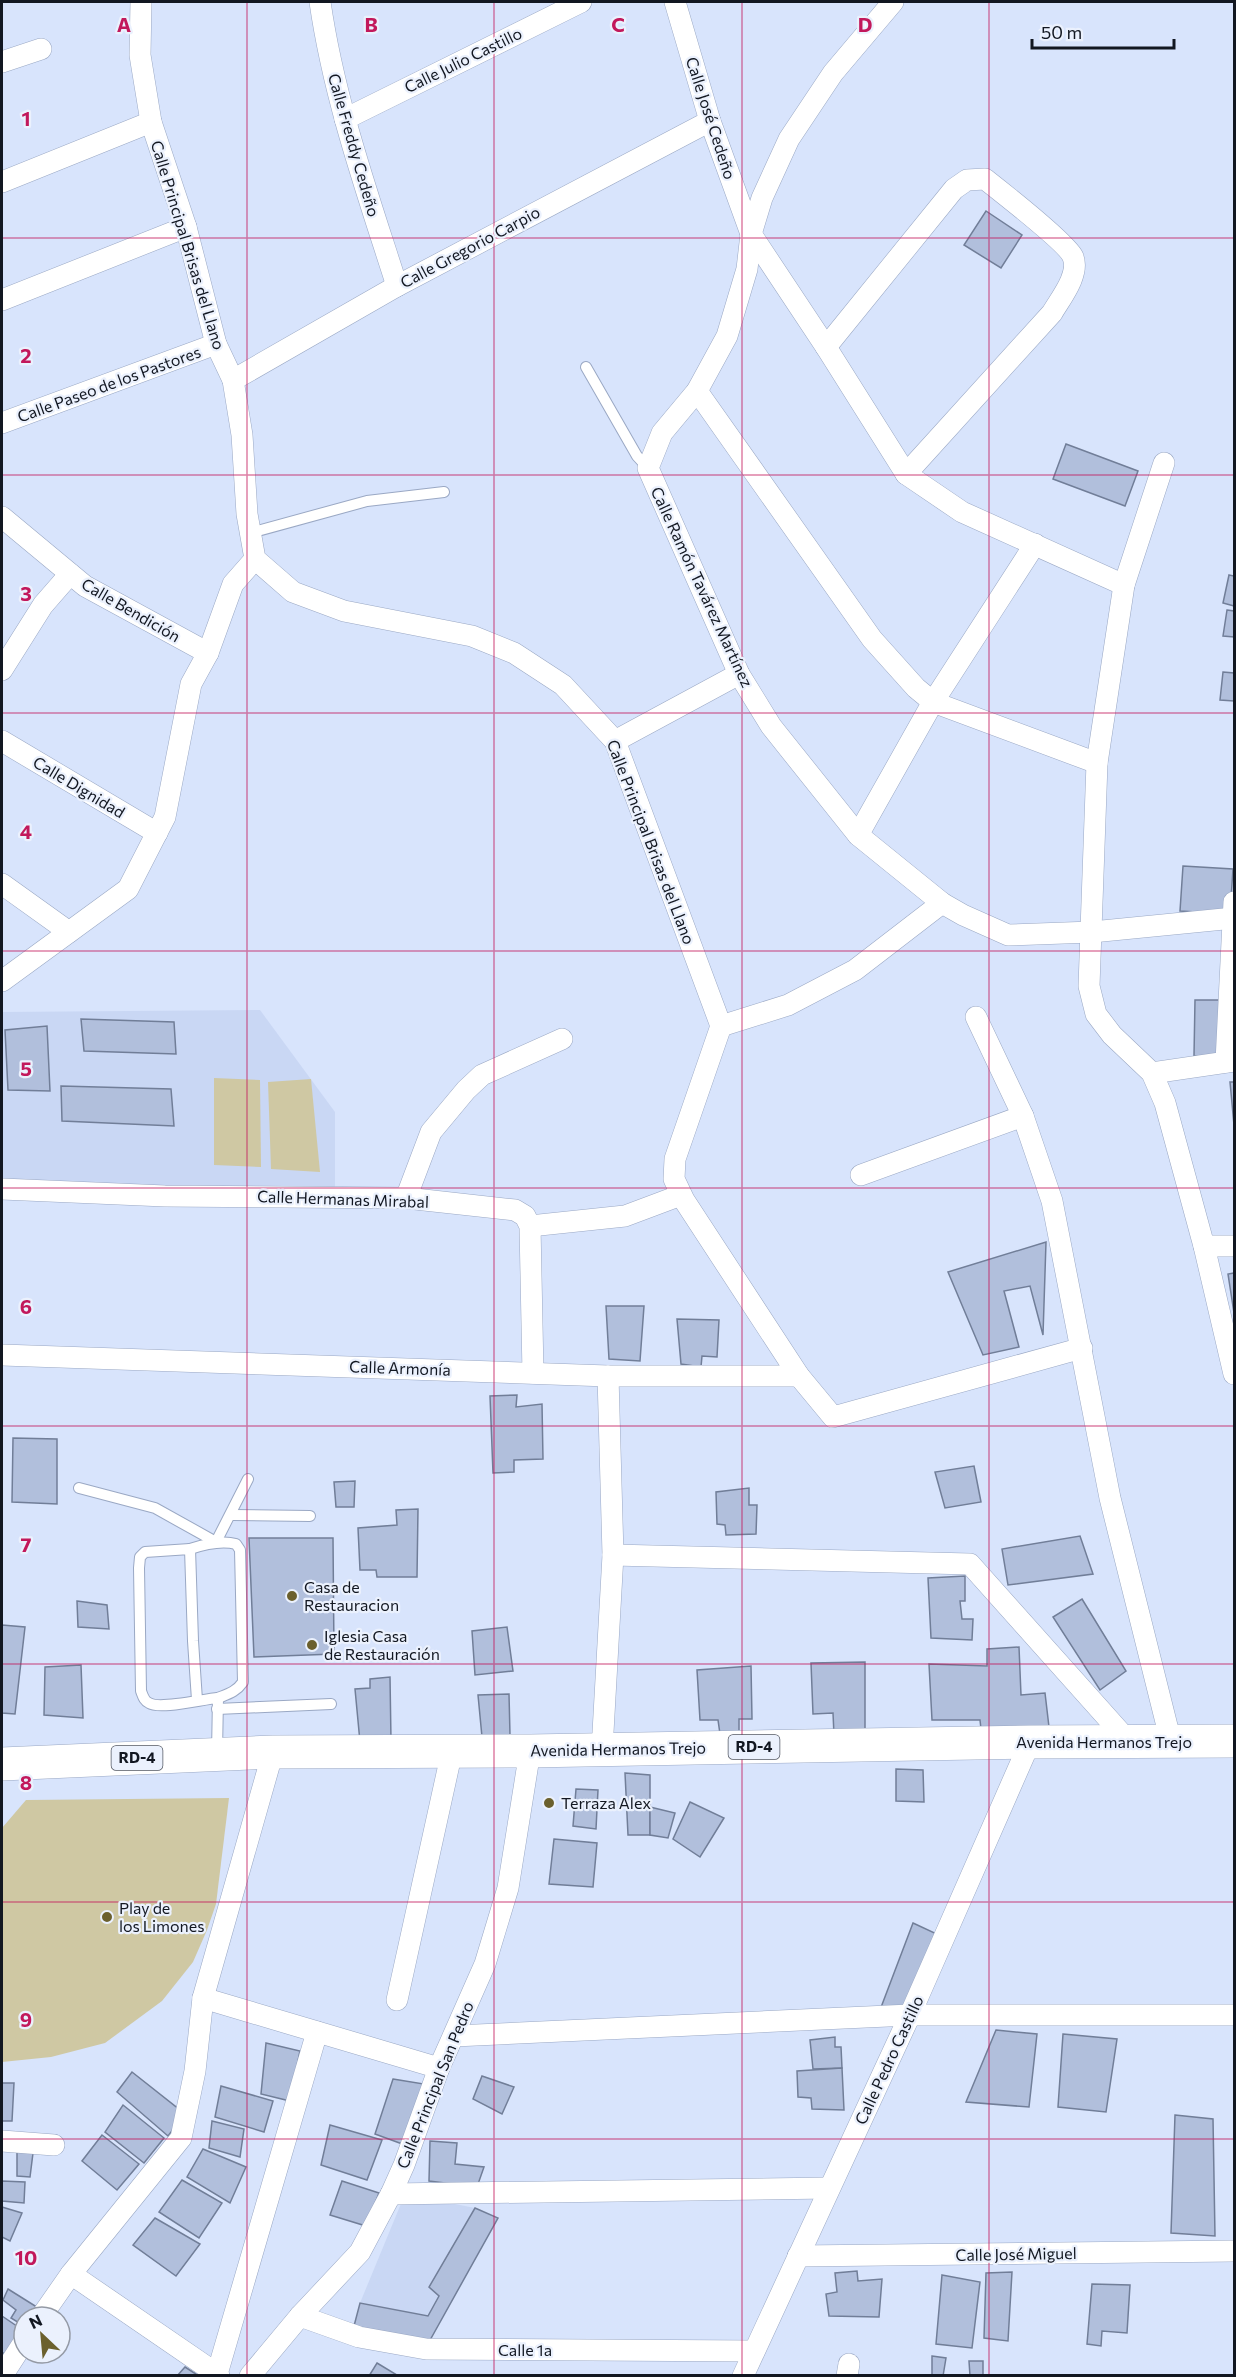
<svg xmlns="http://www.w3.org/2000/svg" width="1236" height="2377" font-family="Commissioner,sans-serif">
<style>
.built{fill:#c9d7f4}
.green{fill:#cfc8a3}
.building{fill:#b1bfdc;stroke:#717e98;stroke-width:1.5}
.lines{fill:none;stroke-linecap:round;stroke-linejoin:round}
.service-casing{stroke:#9aa8c4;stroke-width:12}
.minor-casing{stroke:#9aa8c4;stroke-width:22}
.primary-casing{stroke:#9aa8c4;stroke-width:34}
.service{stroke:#fff;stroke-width:10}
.minor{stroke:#fff;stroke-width:21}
.primary{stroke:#fff;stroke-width:33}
.grid{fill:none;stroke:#c2185b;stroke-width:1.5;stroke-opacity:0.55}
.poi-dot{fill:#6b602d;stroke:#ebf1fd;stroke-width:2}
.labels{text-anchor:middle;stroke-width:4.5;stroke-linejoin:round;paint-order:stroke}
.shield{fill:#ebf1fd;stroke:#535863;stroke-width:1.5}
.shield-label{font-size:15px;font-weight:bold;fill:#121721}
.street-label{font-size:16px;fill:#121721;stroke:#ebf1fd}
.poi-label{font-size:16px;fill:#121721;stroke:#ebf1fd;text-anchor:start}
.grid-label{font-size:20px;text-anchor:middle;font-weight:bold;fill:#c2185b;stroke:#ebf1fd;stroke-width:4.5;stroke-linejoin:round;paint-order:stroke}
</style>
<rect width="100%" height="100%" fill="#d8e4fc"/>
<g class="built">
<path d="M260 1010 335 1112V1198L2 1183V1012Z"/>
<path d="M405 2194 475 2208 429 2287 439 2296 428 2316 360 2303Z"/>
</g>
<g class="green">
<path d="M214 1078 260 1080 261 1167 214 1165Z"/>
<path d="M311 1079 320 1172 271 1169 268 1082Z"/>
<path d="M229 1798 216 1904 207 1930 193 1962 162 2001 105 2043 51 2057 2 2062V1828L26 1800Z"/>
</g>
<g class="building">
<path d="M986 211 1022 235 1001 268 964 245Z"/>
<path d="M1066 444 1138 471 1125 506 1053 479Z"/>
<path d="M1229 575 1234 576V606L1223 603Z"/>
<path d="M1227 610 1234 611V637L1223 636Z"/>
<path d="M1223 672 1234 673V701L1220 700Z"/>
<path d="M1183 866 1233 869 1230 914 1180 911Z"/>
<path d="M1195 1000H1226L1225 1056H1194Z"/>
<path d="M81 1019 174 1022 176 1054 84 1051Z"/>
<path d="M47 1026 50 1091 8 1090 5 1030Z"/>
<path d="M1230 1082H1234V1125Z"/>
<path d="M61 1086 171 1089 174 1126 62 1121Z"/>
<path d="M1046 1242 1043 1335 1030 1286 1004 1291 1019 1347 983 1355 948 1272Z"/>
<path d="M1234 1273V1313L1228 1274Z"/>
<path d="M606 1306H644L640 1361 609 1359Z"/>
<path d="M677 1319 719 1320 717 1357 702 1356 701 1367 681 1364Z"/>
<path d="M517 1395 516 1407 542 1404 543 1459 514 1460V1472L493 1473 490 1396Z"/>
<path d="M13 1438 57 1439V1504L12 1502Z"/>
<path d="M974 1466 981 1502 945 1508 935 1472Z"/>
<path d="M355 1481 354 1507H336L334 1482Z"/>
<path d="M749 1488V1505H757L756 1534 726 1535 725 1525 717 1524 716 1492Z"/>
<path d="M418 1509 417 1577H377L376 1570H360L358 1528 397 1525 396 1510Z"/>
<path d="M1080 1536 1093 1574 1008 1585 1002 1549Z"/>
<path d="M249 1538H333L334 1654 254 1657Z"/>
<path d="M965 1576V1601H960L962 1619H973L972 1640 931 1638 928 1578Z"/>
<path d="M1082 1599 1126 1671 1100 1690 1053 1617Z"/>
<path d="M77 1601 107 1605 109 1629 78 1627Z"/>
<path d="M2 1625 25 1627 15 1714 2 1713Z"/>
<path d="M507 1627 513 1671 475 1675 472 1631Z"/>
<path d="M1019 1647 1021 1695 1045 1693 1049 1727 981 1729 980 1720H932L929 1664 987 1666V1649Z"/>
<path d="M865 1662V1736L834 1735 833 1713 813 1714 811 1663Z"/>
<path d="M81 1665 83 1718 44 1715 45 1667Z"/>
<path d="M751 1666 752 1719H739V1734H720L718 1720H700L697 1670Z"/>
<path d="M390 1677 391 1740 360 1742 355 1689 370 1688V1679Z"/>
<path d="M509 1694 510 1735 482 1737 478 1695Z"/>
<path d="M896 1769 923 1770 924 1802 896 1801Z"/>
<path d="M625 1773 650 1775V1835H628Z"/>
<path d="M576 1789 598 1790 596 1829 573 1826Z"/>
<path d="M690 1802 724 1818 700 1857 673 1839Z"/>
<path d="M650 1807 675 1813 668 1838 650 1835Z"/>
<path d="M554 1839 597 1843 593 1887 549 1884Z"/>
<path d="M913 1923 939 1935 907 2009 880 2010Z"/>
<path d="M996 2030 1037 2034 1029 2107 966 2102Z"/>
<path d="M1063 2034 1117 2039 1106 2112 1058 2107Z"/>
<path d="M835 2037V2047H841L842 2068 813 2069 810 2040Z"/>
<path d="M266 2043 300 2051 290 2101 261 2094Z"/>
<path d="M842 2068 844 2110 812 2109 811 2098 798 2097 797 2071Z"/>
<path d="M132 2072 185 2114 168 2136 117 2092Z"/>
<path d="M482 2076 514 2087 502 2114 473 2099Z"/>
<path d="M393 2079 424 2084 405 2145 375 2134Z"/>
<path d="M2 2083H14L12 2121H2Z"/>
<path d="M221 2086 273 2101 264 2132 215 2117Z"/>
<path d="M123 2105 164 2138 144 2163 105 2132Z"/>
<path d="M1175 2115 1213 2119 1215 2236 1171 2233Z"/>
<path d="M212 2121 244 2129 240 2157 209 2148Z"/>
<path d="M330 2125 382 2140 367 2180 321 2165Z"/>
<path d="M102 2135 139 2164 117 2190 82 2161Z"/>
<path d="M430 2141 457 2143 455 2164 484 2167 477 2187 429 2181Z"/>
<path d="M203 2149 246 2167 230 2203 187 2177Z"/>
<path d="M17 2152 33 2153 30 2177 17 2176Z"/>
<path d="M182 2180 222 2203 199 2238 159 2212Z"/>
<path d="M2 2181 25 2182 24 2203 2 2201Z"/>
<path d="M342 2181 379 2193 366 2226 330 2215Z"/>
<path d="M2 2207 22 2213 10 2241 2 2237Z"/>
<path d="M475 2208 498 2218 429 2342 354 2326 360 2303 428 2316 439 2296 429 2287Z"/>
<path d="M155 2218 200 2244 176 2276 133 2245Z"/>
<path d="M857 2271 858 2281 882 2279 879 2317 829 2316 826 2294 837 2292 835 2273Z"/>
<path d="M1012 2272 1008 2341 984 2338 986 2273Z"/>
<path d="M942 2275 980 2282 972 2348 936 2344Z"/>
<path d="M1092 2284 1130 2285 1127 2333 1102 2331 1101 2346 1087 2344Z"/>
<path d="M8 2289 40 2309 34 2317H24V2326L11 2318 16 2310 3 2300Z"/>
<path d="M2 2316 24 2331 7 2356 2 2352Z"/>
<path d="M932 2356 946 2358 943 2376H932Z"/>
<path d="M969 2361H983V2376H970Z"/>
<path d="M377 2363 397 2375 369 2376Z"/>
<path d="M185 2367 199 2376H177Z"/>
</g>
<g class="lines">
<defs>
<g id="service">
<path d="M586 367 637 456 648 468"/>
<path d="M250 533 367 501 444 492"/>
<path d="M79 1488 155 1508 216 1542 248 1479"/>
<path d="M232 1515 310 1516"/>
<path d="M190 1549C205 1544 221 1540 236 1544L240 1550 243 1682C236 1692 228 1694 218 1698"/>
<path d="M197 1700 193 1641 190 1549 145 1552 140 1557 139 1568 141 1691C143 1696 144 1701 149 1703 160 1710 203 1699 218 1698L217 1752"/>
<path d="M217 1709 331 1704"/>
</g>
<g id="minor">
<path d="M141 2 140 55 151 122 186 227 216 344 233 380 242 435 247 514 255 559 293 592 344 611 472 636 514 653 563 685 615 741 721 1026 675 1159 674 1179 684 1200 799 1376 833 1417 1082 1348"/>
<path d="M320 2C334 99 367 192 397 286"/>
<path d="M675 2 710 121 751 234 826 347 906 474 962 512 1124 585"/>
<path d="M893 2 833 73 789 139 762 198 751 234 747 269 727 336 697 391 662 433 648 468 739 674 771 726 858 835 942 903 963 915 1008 935 1092 932 1234 918"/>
<path d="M2 62 41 49"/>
<path d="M345 119 581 2"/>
<path d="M2 182 151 122"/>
<path d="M2 300 186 227"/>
<path d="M826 347 954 189 967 180 985 179C999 190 1068 244 1073 257 1080 275 1060 299 1052 313L906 474"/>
<path d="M233 380 397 286 710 121"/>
<path d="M697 391 872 639 916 688 933 702 1097 763"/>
<path d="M2 423 216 344"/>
<path d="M1164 463 1124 585 1097 763 1089 986 1096 1014 1112 1035 1152 1073 1165 1103 1204 1246 1234 1374"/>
<path d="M2 517 85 586 208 653"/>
<path d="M2 670 43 605 70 574"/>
<path d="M2 741 157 833"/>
<path d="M615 741 739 674"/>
<path d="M858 835 933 702 1035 544"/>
<path d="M2 884 69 932"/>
<path d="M2 981 128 889 165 817 191 684 208 653 233 584 255 559"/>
<path d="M976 1017 1023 1116 1052 1201 1110 1498 1171 1742"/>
<path d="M721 1026 788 1005 855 970 942 903"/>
<path d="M1226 1062 1234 902"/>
<path d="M1152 1073 1234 1061"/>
<path d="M861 1175 1023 1116"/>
<path d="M2 1189 165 1196 406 1198 515 1210 525 1216 530 1226 533 1373"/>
<path d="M406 1198 431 1132 466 1090 482 1075 562 1039"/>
<path d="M530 1226 625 1216 681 1195"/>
<path d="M1204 1246H1234"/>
<path d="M2 1355 608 1376H799"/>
<path d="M613 1555 970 1564 1129 1742"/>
<path d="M602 1750 613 1555 608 1376"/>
<path d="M203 1998 439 2068"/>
<path d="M397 2000 452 1751"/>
<path d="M454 2036 910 2015H1234"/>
<path d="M2 2141 54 2145"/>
<path d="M391 2194 829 2188"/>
<path d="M798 2256 1234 2251"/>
<path d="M71 2274 217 2374"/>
<path d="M300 2316 359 2337 426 2349 754 2351"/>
<path d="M41 2317 71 2274 181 2138 195 2071 203 1998 273 1752"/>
<path d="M2 2376 24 2342"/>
<path d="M219 2376 217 2374 317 2032"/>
<path d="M250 2376 300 2316 360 2252 391 2194 404 2165 439 2068 485 1964 508 1888 530 1751"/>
<path d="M743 2376 910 2015 1030 1742"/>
<path d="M847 2376 849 2364"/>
</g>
<path id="primary" d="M2 1764 273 1752 530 1751 1030 1742 1234 1741"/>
</defs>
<use href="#service" class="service-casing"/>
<use href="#minor" class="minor-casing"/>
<use href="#primary" class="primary-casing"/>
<use href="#service" class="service"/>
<use href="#minor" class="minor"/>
<use href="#primary" class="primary"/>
</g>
<path class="grid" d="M247 2V2376M494 2V2376M742 2V2376M989 2V2376M2 238H1234M2 475H1234M2 713H1234M2 951H1234M2 1188H1234M2 1426H1234M2 1664H1234M2 1902H1234M2 2139H1234"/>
<g class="poi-dot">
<circle cx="292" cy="1596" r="6"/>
<circle cx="312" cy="1645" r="6"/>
<circle cx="549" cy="1803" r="6"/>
<circle cx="107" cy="1917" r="6"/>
</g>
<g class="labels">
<g class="shield">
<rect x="728.5" y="1735" width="51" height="24" rx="4.5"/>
<rect x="111.5" y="1746" width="51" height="24" rx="4.5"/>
</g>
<g class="shield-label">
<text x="754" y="1752">RD-4</text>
<text x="137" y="1763">RD-4</text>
</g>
<g class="street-label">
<text transform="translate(463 60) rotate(-26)" y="6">Calle Julio Castillo</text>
<text transform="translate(711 118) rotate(72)" y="6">Calle José Cedeño</text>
<text transform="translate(354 145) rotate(74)" y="6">Calle Freddy Cedeño</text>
<text transform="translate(188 245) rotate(73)" y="6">Calle Principal Brisas del Llano</text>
<text transform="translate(470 247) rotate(-28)" y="6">Calle Gregorio Carpio</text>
<text transform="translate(109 384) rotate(-20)" y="6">Calle Paseo de los Pastores</text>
<text transform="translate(702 587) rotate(65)" y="6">Calle Ramón Tavárez Martínez</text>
<text transform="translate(131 610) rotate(30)" y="6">Calle Bendición</text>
<text transform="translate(79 787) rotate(31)" y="6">Calle Dignidad</text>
<text transform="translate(651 842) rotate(69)" y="6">Calle Principal Brisas del Llano</text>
<text transform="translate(343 1199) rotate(2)" y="6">Calle Hermanas Mirabal</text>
<text transform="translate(400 1368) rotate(2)" y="6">Calle Armonía</text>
<text x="1104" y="1748">Avenida Hermanos Trejo</text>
<text transform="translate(618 1749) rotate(-1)" y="6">Avenida Hermanos Trejo</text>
<text transform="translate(889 2060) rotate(-65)" y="6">Calle Pedro Castillo</text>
<text transform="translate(435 2085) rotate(-68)" y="6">Calle Principal San Pedro</text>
<text transform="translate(1016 2254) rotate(-1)" y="6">Calle José Miguel</text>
<text x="525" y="2356">Calle 1a</text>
</g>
<g class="poi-label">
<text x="304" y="1593">Casa de<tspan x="304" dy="18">Restauracion</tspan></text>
<text x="324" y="1642">Iglesia Casa<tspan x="324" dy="18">de Restauración</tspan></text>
<text x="561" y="1809">Terraza Alex</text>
<text x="119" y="1914">Play de<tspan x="119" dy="18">los Limones</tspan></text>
</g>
</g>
<g class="grid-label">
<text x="124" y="32">A</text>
<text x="371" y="32">B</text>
<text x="618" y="32">C</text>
<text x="865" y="32">D</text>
<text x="26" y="126">1</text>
<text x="26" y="363">2</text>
<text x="26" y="601">3</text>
<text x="26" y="839">4</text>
<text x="26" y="1076">5</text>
<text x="26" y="1314">6</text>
<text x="26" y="1552">7</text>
<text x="26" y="1790">8</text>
<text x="26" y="2027">9</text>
<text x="26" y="2265">10</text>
</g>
<rect width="1236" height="2377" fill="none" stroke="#121721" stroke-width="6"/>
<g transform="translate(42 2335) rotate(334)"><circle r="28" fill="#ebf1fd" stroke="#949aa5" stroke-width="1.5"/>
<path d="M0-4.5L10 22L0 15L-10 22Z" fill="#6b602d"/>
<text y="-9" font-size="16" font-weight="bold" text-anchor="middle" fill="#121721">N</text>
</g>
<path d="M1032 39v9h142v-9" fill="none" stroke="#121721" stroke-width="3"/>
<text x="1041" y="39" font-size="18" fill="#121721" stroke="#ebf1fd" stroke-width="4.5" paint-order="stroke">50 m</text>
</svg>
